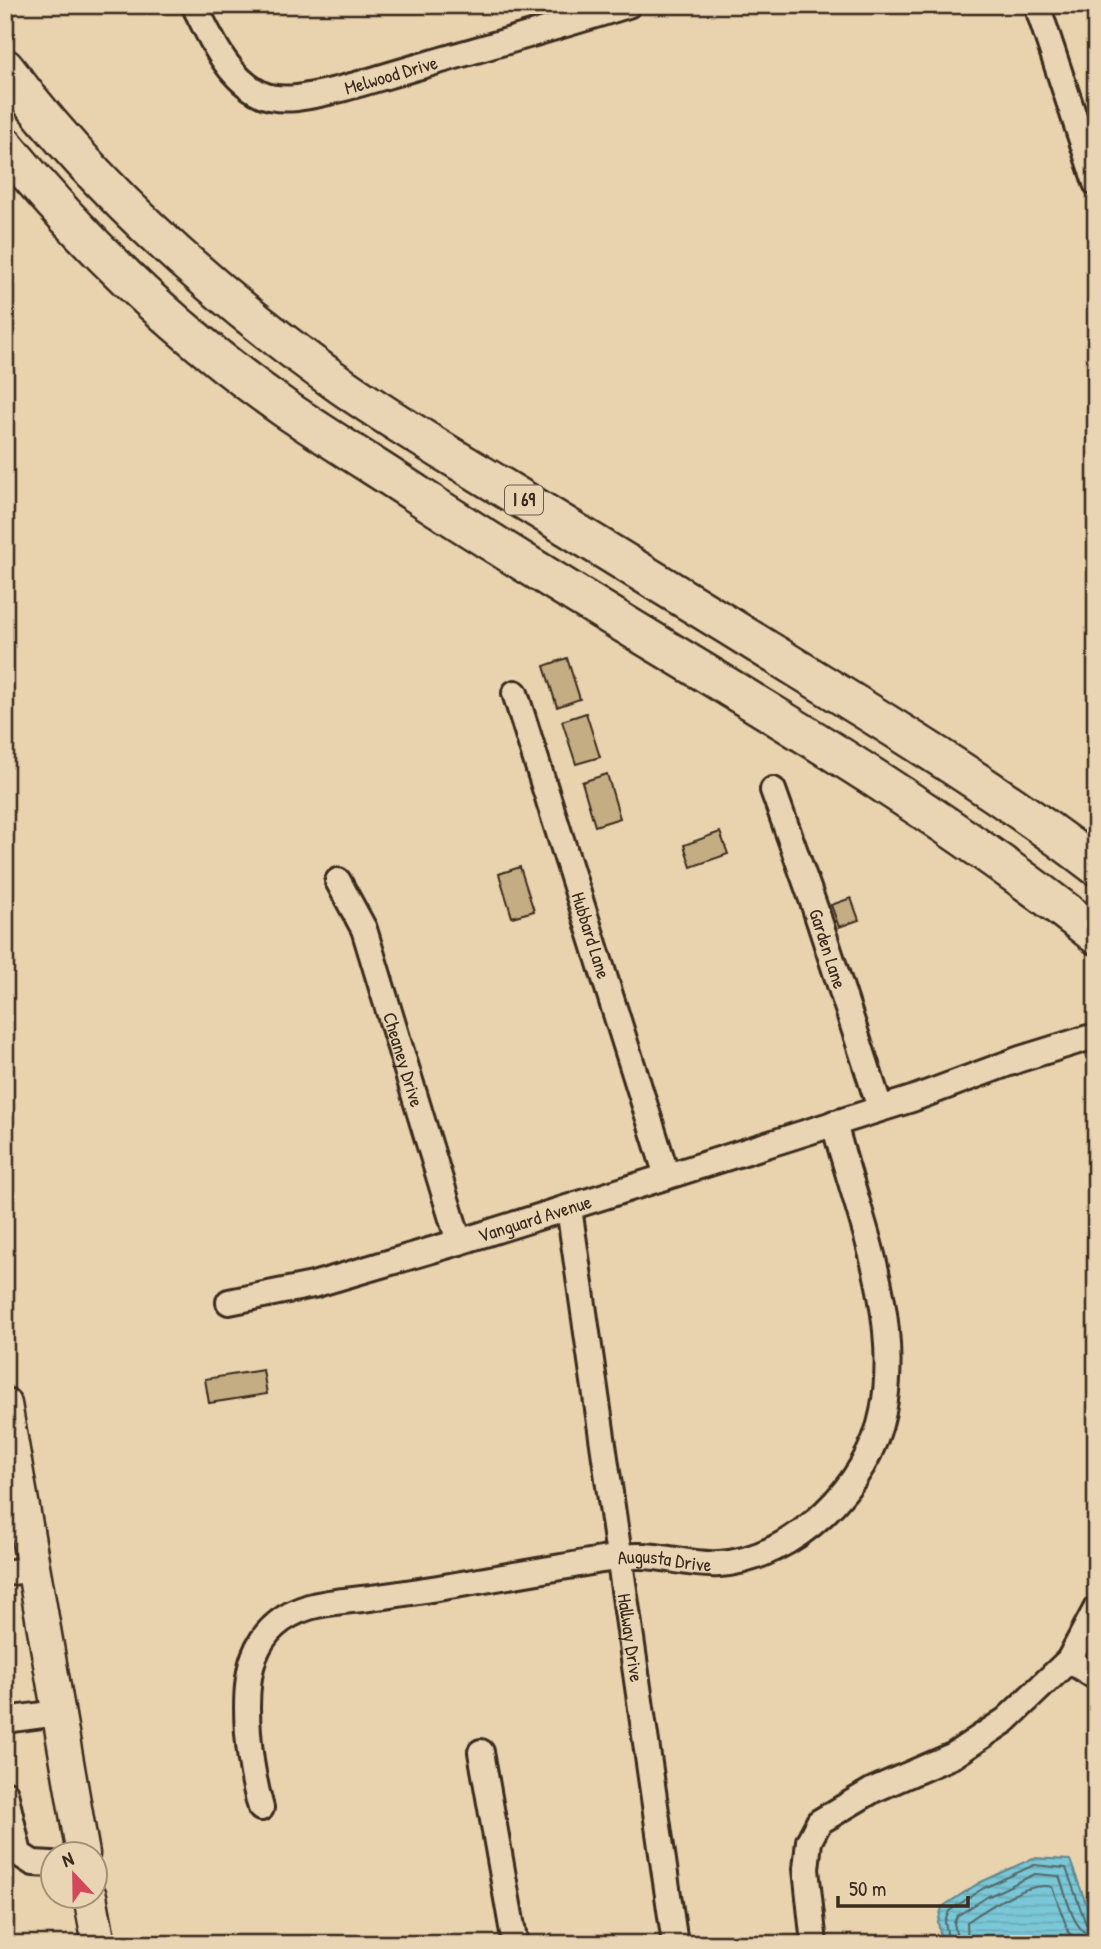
<svg xmlns="http://www.w3.org/2000/svg" width="1101" height="1949" font-family="'Patrick Hand',sans-serif">
<style>
.water{fill:url(#water-rules);stroke:#61888e;stroke-width:2}
.lines{fill:none;stroke-linecap:round;stroke-linejoin:round}
.shore{stroke:#546968;stroke-width:2}
.building{fill:#c4ad83;stroke:#3b2a1e;stroke-width:2}
.minor-casing{stroke:#3b2a1e;stroke-width:30}
.major-casing{stroke:#3b2a1e;stroke-width:37}
.highway-casing{stroke:#3b2a1e;stroke-width:42}
.minor{stroke:#e9d5b3;stroke-width:24}
.major{stroke:#e9d5b3;stroke-width:32}
.highway{stroke:#e9d5b3;stroke-width:37}
.labels{text-anchor:middle;stroke-width:5;stroke-linejoin:round;paint-order:stroke}
.shield{fill:#e9d5b3;stroke:#6f5d4b;stroke-width:2}
.shield-label{font-size:18px;font-weight:bold;fill:#3b2a1e}
.street-label{font-size:19px;fill:#3b2a1e;stroke:#e9d5b3}
</style>
<defs>
<pattern id="water-rules" width="6" height="5" patternUnits="userSpaceOnUse" patternTransform="scale(1.75)"><rect width="6" height="5" fill="#7ac7d8"/><path d="M0 2.5h6" fill="none" stroke="#6aabb9"/></pattern>
</defs>
<rect width="100%" height="100%" fill="#e8d3ae"/>
<filter id="ink" filterUnits="userSpaceOnUse"><feTurbulence type="fractalNoise" baseFrequency=".0143" numOctaves="2"/><feDisplacementMap in="SourceGraphic" scale="14" xChannelSelector="R" yChannelSelector="G"/><feConvolveMatrix kernelMatrix="1 2 1 2 8 2 1 2 1" color-interpolation-filters="sRGB"/></filter>
<g filter="url(#ink)">
<path class="water" d="M1033 1858 1070 1860 1095 1928 1096 1944H942L938 1922 942 1907 979 1883Z"/>
<g class="lines">
<g class="shore">
<path d="M949 1944 945 1922 949 1911 982 1889 1034 1865 1066 1868 1086 1924 1096 1928"/>
<path d="M958 1944 954 1923 957 1916 987 1897 1035 1874 1059 1876C1067 1895 1072 1935 1096 1937"/>
<path d="M968 1944 967 1922C986 1909 1029 1880 1052 1887L1069 1933 1080 1944"/>
</g>
</g>
<g class="building">
<path d="M567 658 580 699 557 707 544 666Z"/>
<path d="M586 713 600 757 576 764 562 721Z"/>
<path d="M607 774 620 818 595 826 582 782Z"/>
<path d="M720 832 728 854 691 867 684 845Z"/>
<path d="M520 867 534 911 512 917 499 874Z"/>
<path d="M851 898 859 920 839 927 831 905Z"/>
<path d="M263 1370 267 1394 209 1403 205 1379Z"/>
</g>
<g class="lines">
<defs>
<g id="minor">
<path id="s1" d="M194 5C210 36 227 78 261 94 271 99 286 99 297 98 338 92 378 78 417 67 487 47 558 27 628 5"/>
<path d="M1037 5 1096 183"/>
<path id="s2" d="M515 693 667 1176"/>
<path id="s3" d="M773 790 815 908 880 1108"/>
<path id="s4" d="M338 881 364 929 459 1242"/>
<path id="s5" d="M569 1208 675 1944"/>
<path id="s6" d="M229 1302 313 1285 459 1242 912 1099 1020 1059 1088 1038"/>
<path d="M5 1573 33 1569"/>
<path d="M1069 1660 1096 1677"/>
<path d="M5 1720 58 1713"/>
<path d="M481 1752 515 1944"/>
<path d="M5 1793 19 1854 33 1863 52 1864"/>
<path id="s7" d="M261 1808C254 1784 250 1758 248 1733 244 1678 248 1626 309 1607 326 1602 344 1601 362 1599 387 1596 413 1592 438 1588 479 1581 520 1574 561 1567 586 1563 612 1557 637 1556 665 1555 691 1566 719 1564 794 1559 869 1485 883 1412 902 1314 858 1216 834 1123"/>
<path d="M814 1944 806 1869 809 1841 819 1822 873 1790 954 1755 1006 1720 1069 1660 1096 1609"/>
</g>
<g id="major">
<path d="M5 1404 83 1854"/>
<path d="M90 1896 99 1944"/>
</g>
<g id="highway">
<path d="M5 68C98 192 217 297 342 386 405 430 473 469 538 509 626 563 713 616 800 670 901 732 1002 794 1096 866"/>
<path d="M5 146C86 245 182 337 287 410 330 439 375 467 418 495 643 643 884 767 1096 935"/>
</g>
</defs>
<use href="#minor" class="minor-casing"/>
<use href="#major" class="major-casing"/>
<use href="#highway" class="highway-casing"/>
<use href="#minor" class="minor"/>
<use href="#major" class="major"/>
<use href="#highway" class="highway"/>
</g>
</g>
<g class="labels">
<rect class="shield" x="505" y="485.5" width="38" height="29" rx="5"/>
<g class="shield-label">
<text x="524" y="506">I 69</text>
</g>
<g class="street-label">
<text dy="7" stroke="none"><textPath href="#s1" startOffset="247">Melwood Drive</textPath></text>
<text dy="7" stroke="none"><textPath href="#s2" startOffset="254">Hubbard Lane</textPath></text>
<text dy="7" stroke="none"><textPath href="#s3" startOffset="168">Garden Lane</textPath></text>
<text dy="7" stroke="none"><textPath href="#s4" startOffset="191">Cheaney Drive</textPath></text>
<text dy="7" stroke="none"><textPath href="#s6" startOffset="317">Vanguard Avenue</textPath></text>
<text dy="7" stroke="none"><textPath href="#s7" startOffset="590">Augusta Drive</textPath></text>
<text dy="7" stroke="none"><textPath href="#s5" startOffset="434">Hallway Drive</textPath></text>
</g>
</g>
<rect width="1101" height="1949" fill="none" stroke="#e9d5b3" stroke-width="28"/>
<rect x="14" y="14" width="1073" height="1921" fill="none" stroke="#3b2a1e" stroke-width="2.5" filter="url(#ink)"/>
<g transform="translate(74 1875) rotate(338)"><circle r="33" fill="#e9d5b3" stroke="#a39177" stroke-width="2"/>
<path d="M0-5L12 26L0 18L-12 26Z" fill="#d1495b"/>
<text y="-10" font-size="19" font-weight="bold" text-anchor="middle" fill="#3b2a1e">N</text>
</g>
<path d="M838 1896v10h130v-10" fill="none" stroke="#3b2a1e" stroke-width="3.5"/>
<text x="849" y="1896" font-size="21" fill="#3b2a1e" stroke="#e9d5b3" stroke-width="5" paint-order="stroke">50 m</text>
</svg>
